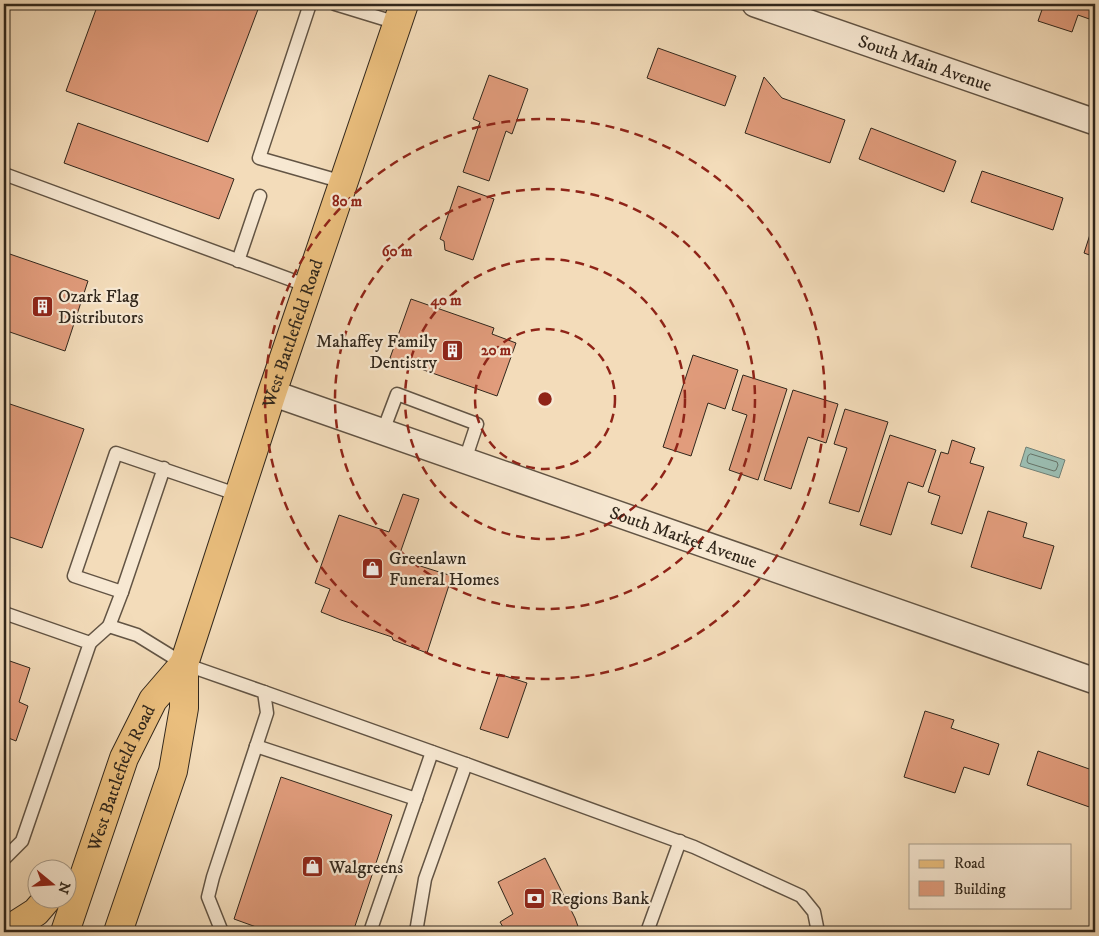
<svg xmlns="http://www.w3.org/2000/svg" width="1099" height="936" font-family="'IM FELL DW Pica',serif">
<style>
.water{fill:#9bbcb0;stroke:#718075}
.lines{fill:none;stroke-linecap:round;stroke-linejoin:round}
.shore{stroke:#667266;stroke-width:1}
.building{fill:#e19c7c;stroke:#31271c}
.lane-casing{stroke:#625444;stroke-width:15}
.street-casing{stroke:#625444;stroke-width:28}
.primary-casing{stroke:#31271c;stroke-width:30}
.lane{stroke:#f7e8d2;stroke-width:12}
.street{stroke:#f7e8d2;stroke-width:25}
.primary{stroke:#eabe7d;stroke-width:28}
.ring{fill:none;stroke:#8f2418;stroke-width:2.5;stroke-dasharray:9 6}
.labels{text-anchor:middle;stroke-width:4.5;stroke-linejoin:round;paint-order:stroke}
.street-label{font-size:18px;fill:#31271c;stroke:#f7e8d2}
.poi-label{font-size:18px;fill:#31271c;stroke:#f7e8d2;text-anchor:start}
.centre{fill:#8f2418;stroke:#f7e8d2;stroke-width:2.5}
.ring-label{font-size:15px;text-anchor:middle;font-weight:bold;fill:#8f2418;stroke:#f7e8d2;stroke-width:4.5;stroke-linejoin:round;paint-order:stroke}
</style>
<rect width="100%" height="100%" fill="#f3dcba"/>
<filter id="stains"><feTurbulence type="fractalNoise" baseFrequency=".004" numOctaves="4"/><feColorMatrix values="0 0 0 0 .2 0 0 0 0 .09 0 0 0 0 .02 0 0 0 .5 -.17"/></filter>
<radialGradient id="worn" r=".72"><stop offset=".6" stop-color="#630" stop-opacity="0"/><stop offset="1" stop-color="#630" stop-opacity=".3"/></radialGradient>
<path class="water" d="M1026 447 1065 460 1059 478 1020 466Z"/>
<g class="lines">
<path class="shore" d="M1031 454 1057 462 1058 465 1056 470 1054 471 1028 463 1027 461 1028 456Z"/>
</g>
<g class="building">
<path d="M98 4H260L208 142 66 91Z"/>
<path d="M1044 4H1095V21L1078 15 1072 32 1038 21Z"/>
<path d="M658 48 736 76 725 106 647 78Z"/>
<path d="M489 75 528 89 512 134 506 131 489 181 463 172 480 122 473 119Z"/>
<path d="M764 77 782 98 845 120 830 163 745 133Z"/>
<path d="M78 123 234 179 219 219 64 163Z"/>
<path d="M871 128 956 161 944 192 859 159Z"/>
<path d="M982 171 1063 198 1053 230 971 202Z"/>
<path d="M458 186 494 199 473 260 445 250 444 241 440 239Z"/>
<path d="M1095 219V257L1084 253Z"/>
<path d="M4 252 88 281 65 351 4 330Z"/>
<path d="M411 299 494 328 492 334 516 343 497 396 390 358Z"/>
<path d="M693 355 738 370 725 409 708 403 691 456 663 447Z"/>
<path d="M743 375 787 389 758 480 729 470 747 415 732 410Z"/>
<path d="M793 390 838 404 826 443 808 437 791 489 764 480Z"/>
<path d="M4 402 84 429 42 548 4 535Z"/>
<path d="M845 409 888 422 859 512 829 503 847 448 834 444Z"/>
<path d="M890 435 936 450 923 487 908 482 891 535 860 525Z"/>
<path d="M952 440 975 448 970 463 984 467 962 534 931 524 940 496 928 492 941 452 948 454Z"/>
<path d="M403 494 419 499 398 559 452 576 427 653 393 640 392 637 341 620 321 612 330 589 315 583 339 515 389 532Z"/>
<path d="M988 511 1027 523 1023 537 1054 546 1041 589 971 567Z"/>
<path d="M1095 578V598L1090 597Z"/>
<path d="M4 659 30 668 19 702 28 706 16 741 6 737 4 745Z"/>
<path d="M499 674 527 683 508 738 480 729Z"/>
<path d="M925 711 954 720 951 728 999 744 989 775 964 767 955 793 904 777Z"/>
<path d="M1038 751 1095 771V809L1027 785Z"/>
<path d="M281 777 392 815 353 932H270L234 919Z"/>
<path d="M545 858 575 918 580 932H506L500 922 513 914 498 882Z"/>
</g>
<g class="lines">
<defs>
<g id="lane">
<path d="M310 4 259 158 343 182"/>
<path d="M335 4 397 23"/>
<path d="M4 174 308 286"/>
<path d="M238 261 260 196"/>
<path d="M383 431 397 394 477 424 465 460"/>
<path d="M164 468 122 592 74 576 116 453 239 495"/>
<path d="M122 592 109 626 137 635 184 664 264 692 267 713 213 877 208 897 222 932"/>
<path d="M4 613 90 643 22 841 4 859"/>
<path d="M90 643 109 626"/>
<path d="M264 692 466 764 425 879 416 932"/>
<path d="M256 746 416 799"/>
<path d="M466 764 694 847 801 896 814 912 818 932"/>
<path d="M370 932 432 752"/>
<path d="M647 932 680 841"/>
</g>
<g id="street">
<path id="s1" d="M755 4 1095 122"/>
<path id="s2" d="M272 393 1095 681"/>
</g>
<g id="primary">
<path d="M5 932 36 912 48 898"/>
<path id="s3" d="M65 932 124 758 153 700 184 664"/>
<path id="s4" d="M118 932 173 771 184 708V664L272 393 404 4"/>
</g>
</defs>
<use href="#lane" class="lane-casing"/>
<use href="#street" class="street-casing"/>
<use href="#primary" class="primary-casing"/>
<use href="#lane" class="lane"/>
<use href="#street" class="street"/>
<use href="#primary" class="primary"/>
</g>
<g class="ring">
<circle cx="545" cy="399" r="70"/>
<circle cx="545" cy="399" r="140"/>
<circle cx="545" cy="399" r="210"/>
<circle cx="545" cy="399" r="280"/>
</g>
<defs>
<symbol id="building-square" viewBox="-11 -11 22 22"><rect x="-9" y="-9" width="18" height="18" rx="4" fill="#8f2418" stroke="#f7e8d2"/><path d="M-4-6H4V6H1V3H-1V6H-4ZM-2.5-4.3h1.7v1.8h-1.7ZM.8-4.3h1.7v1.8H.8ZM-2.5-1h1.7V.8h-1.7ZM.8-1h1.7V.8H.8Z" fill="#fff"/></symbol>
<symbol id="shop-square" viewBox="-11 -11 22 22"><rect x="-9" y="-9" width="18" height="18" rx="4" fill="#8f2418" stroke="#f7e8d2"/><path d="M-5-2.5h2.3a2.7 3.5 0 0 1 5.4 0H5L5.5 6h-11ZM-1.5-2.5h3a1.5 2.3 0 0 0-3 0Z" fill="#fff"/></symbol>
<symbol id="bank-square" viewBox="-11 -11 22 22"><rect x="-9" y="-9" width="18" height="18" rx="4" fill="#8f2418" stroke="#f7e8d2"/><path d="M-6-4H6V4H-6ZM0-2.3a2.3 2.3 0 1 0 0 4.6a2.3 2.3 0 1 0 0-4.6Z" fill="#fff"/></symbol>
</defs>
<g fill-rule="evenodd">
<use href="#building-square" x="30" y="294" width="25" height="25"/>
<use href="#building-square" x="440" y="338" width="25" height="25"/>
<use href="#shop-square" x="360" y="556" width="25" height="25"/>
<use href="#shop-square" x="300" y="854" width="25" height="25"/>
<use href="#bank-square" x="522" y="886" width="25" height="25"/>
</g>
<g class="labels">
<g class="street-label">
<text dy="6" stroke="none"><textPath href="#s1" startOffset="180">South Main Avenue</textPath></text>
<text dy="6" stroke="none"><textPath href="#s4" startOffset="626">West Battlefield Road</textPath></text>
<text dy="6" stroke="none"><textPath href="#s2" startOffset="436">South Market Avenue</textPath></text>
<text dy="6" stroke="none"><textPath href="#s3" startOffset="164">West Battlefield Road</textPath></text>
</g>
<g class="poi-label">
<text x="58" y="302">Ozark Flag<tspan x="58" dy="21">Distributors</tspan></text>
<text x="437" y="347" text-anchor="end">Mahaffey Family<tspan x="437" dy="21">Dentistry</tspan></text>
<text x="389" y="564">Greenlawn<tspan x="389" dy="21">Funeral Homes</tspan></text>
<text x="329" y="873">Walgreens</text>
<text x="551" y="904">Regions Bank</text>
</g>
</g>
<circle cx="545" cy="399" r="8" class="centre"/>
<g class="ring-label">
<text x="347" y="206">80 m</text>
<text x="397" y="256">60 m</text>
<text x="446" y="305">40 m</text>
<text x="496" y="355">20 m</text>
</g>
<rect width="1099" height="936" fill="none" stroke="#f3dcba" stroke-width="20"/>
<rect x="5" y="5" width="1089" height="926" fill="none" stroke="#31271c" stroke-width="2.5"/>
<rect x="10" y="10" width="1079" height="916" fill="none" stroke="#31271c"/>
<rect x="909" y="844" width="162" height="65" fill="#f7e8d2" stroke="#a89b89"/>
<rect x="919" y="860" width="25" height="8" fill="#eabe7d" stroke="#a89b89"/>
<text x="954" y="868" font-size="15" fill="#31271c">Road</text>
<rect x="919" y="881" width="25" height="15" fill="#e19c7c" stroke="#a89b89"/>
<text x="954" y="894" font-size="15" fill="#31271c">Building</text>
<g transform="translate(52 884) rotate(108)"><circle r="24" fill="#f7e8d2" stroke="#a89b89"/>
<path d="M0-4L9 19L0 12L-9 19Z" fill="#8f2418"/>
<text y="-8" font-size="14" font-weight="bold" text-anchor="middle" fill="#31271c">N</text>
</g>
<rect width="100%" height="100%" filter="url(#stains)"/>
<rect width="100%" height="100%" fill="url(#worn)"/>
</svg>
